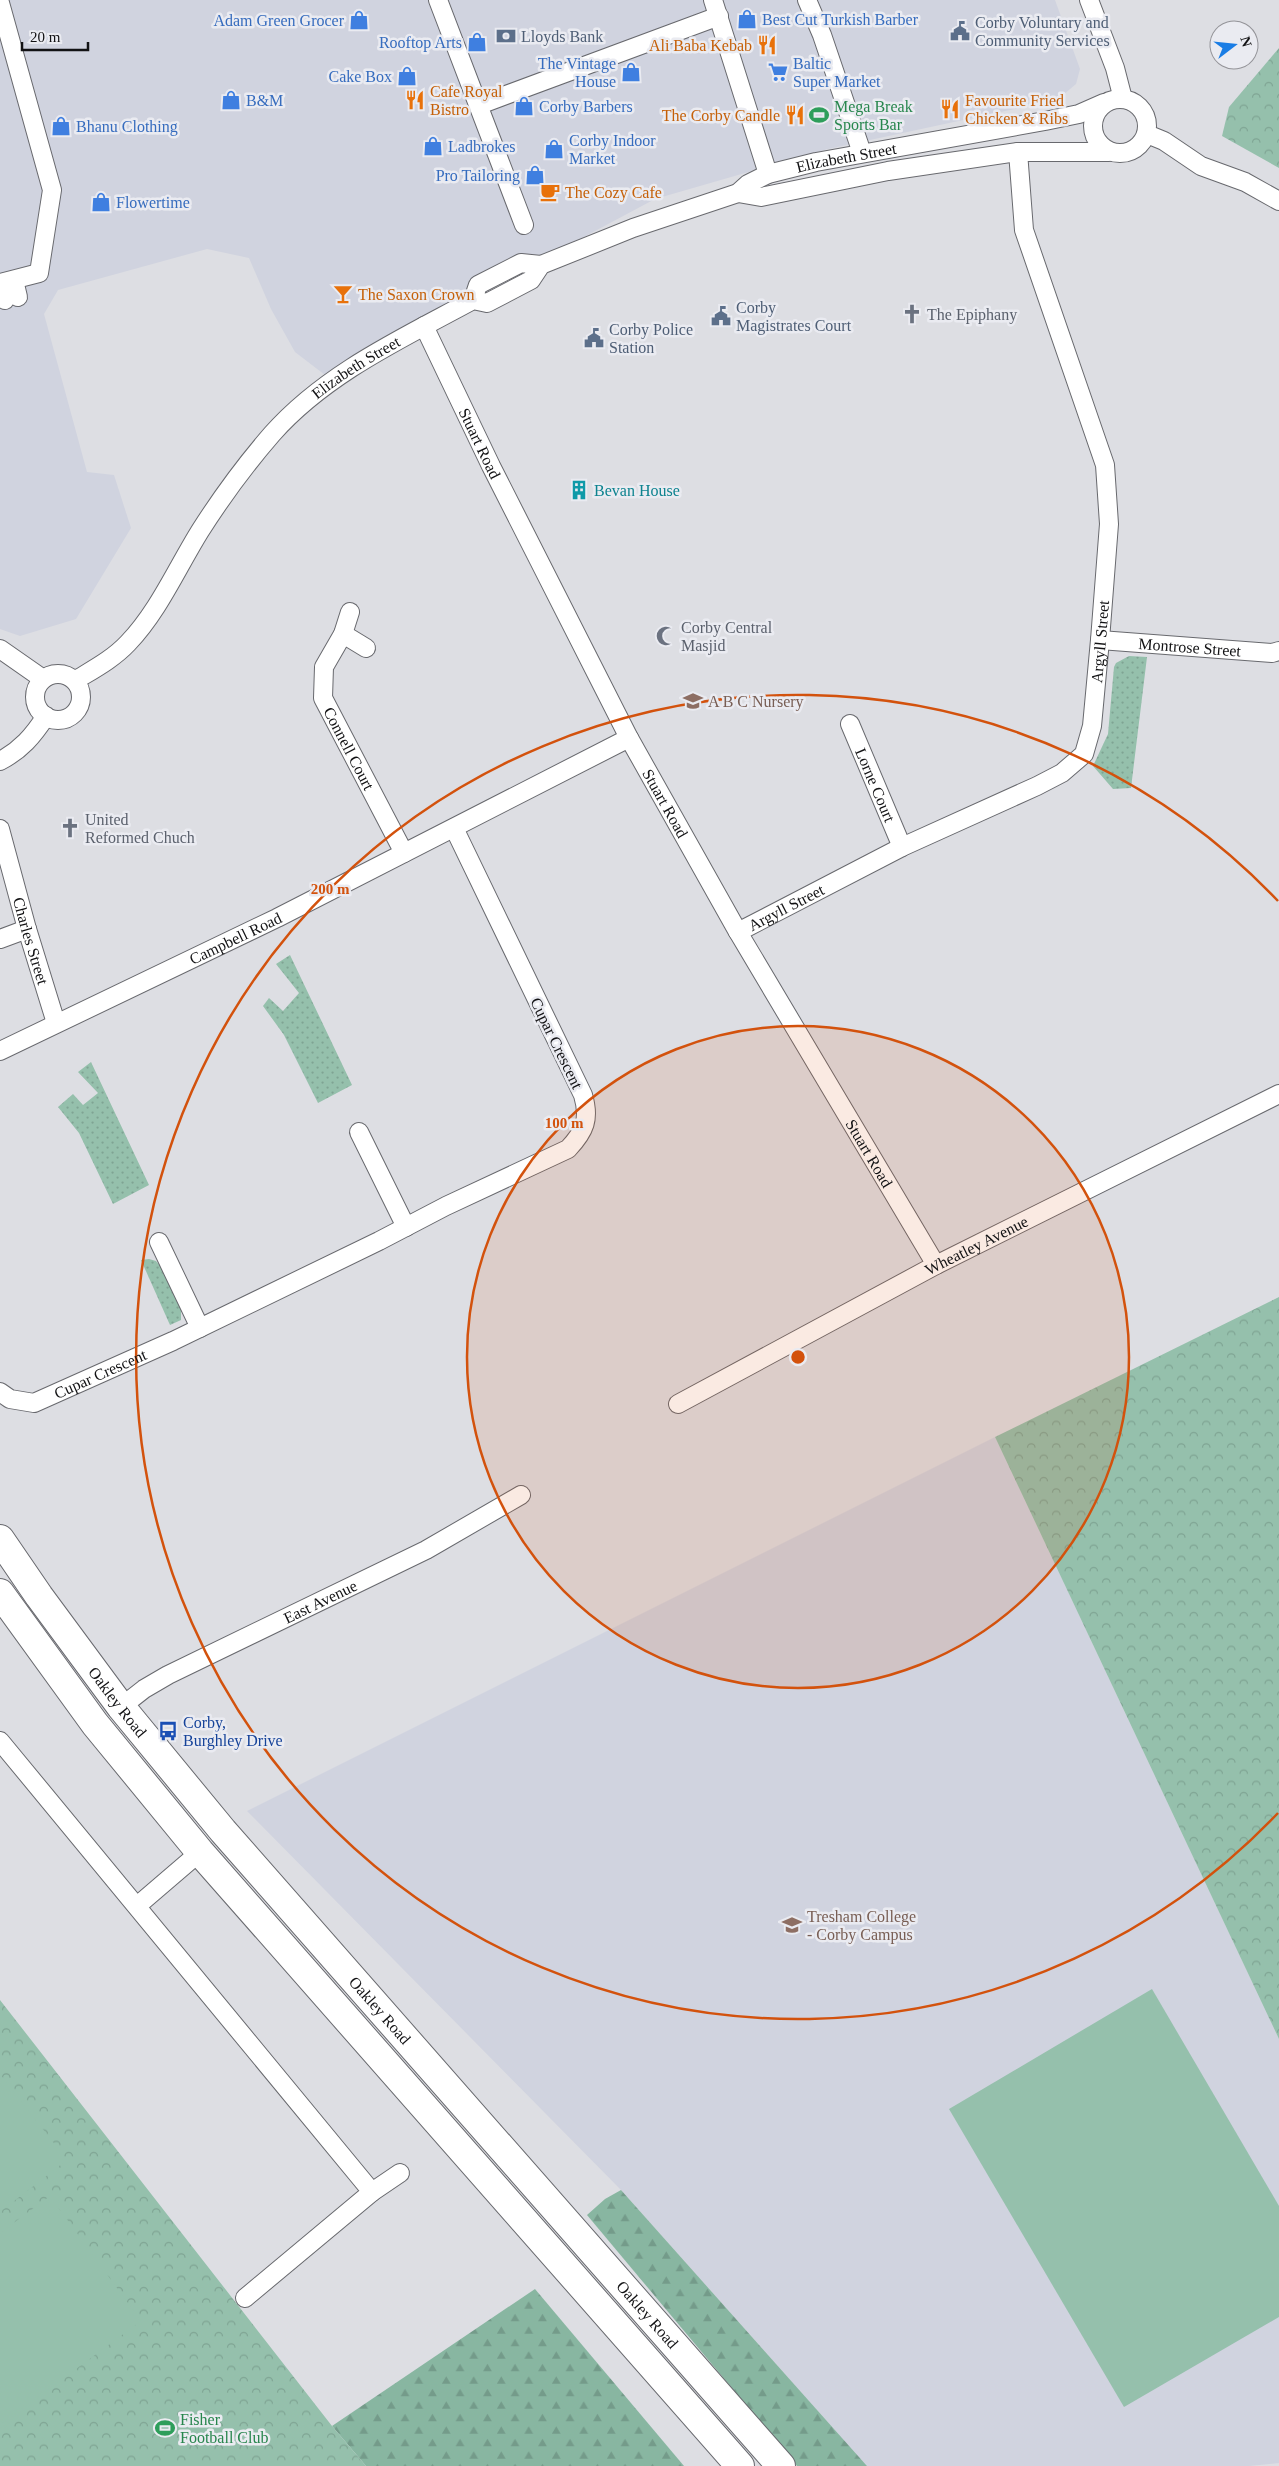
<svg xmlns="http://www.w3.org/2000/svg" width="1279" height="2466" font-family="Georgia,serif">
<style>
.built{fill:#d0d3df}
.grass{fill:url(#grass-dots)}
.forest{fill:url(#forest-firs)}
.park{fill:url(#park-crowns)}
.garden{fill:#95c0ac}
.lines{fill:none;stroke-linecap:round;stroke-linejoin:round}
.street-casing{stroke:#68696e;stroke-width:20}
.highway-casing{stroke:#68696e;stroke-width:30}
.street{stroke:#fff;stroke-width:18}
.highway{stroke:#fff;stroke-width:28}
.ring{fill:none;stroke:#d3520d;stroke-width:2.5}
.labels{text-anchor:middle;stroke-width:5;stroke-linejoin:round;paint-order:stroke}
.shop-label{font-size:16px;fill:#366cbe;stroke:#eaebf1;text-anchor:start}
.service-label{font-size:16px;fill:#4e5e75;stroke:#eaebf1;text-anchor:start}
.food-label{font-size:16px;fill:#c56008;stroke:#eaebf1;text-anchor:start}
.leisure-label{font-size:16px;fill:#27864d;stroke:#eaebf1;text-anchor:start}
.street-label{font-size:16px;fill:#121214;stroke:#eaebf1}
.worship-label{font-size:16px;fill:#5b616d;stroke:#eaebf1;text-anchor:start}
.culture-label{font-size:16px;fill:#0d838f;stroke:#eaebf1;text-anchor:start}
.education-label{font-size:16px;fill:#785e54;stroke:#eaebf1;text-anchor:start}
.transit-label{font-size:16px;fill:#164399;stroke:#eaebf1;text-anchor:start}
.centre{fill:#d3520d;stroke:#eaebf1;stroke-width:2.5}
.ring-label{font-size:15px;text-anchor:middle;font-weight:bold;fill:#d3520d;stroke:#eaebf1;stroke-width:5;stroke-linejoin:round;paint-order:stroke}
</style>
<defs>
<pattern id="grass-dots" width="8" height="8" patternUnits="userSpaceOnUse" patternTransform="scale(1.25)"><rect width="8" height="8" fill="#95c0ac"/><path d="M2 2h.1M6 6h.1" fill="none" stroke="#7fa493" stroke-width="1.8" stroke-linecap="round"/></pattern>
<pattern id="forest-firs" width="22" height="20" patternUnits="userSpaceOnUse" patternTransform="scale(1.25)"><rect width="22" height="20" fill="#88b6a1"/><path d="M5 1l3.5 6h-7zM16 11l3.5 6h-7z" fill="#749b8a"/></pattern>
<pattern id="park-crowns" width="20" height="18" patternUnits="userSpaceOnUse" patternTransform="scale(1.25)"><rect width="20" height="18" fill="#95c0ac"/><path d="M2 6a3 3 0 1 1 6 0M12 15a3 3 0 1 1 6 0" fill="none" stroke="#7fa493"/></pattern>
</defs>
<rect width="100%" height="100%" fill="#dddee3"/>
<g class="built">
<path d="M0 0H1055L1080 69 1076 84 1057 100 828 149 655 199 325 375 295 352 271 309 249 258 207 249 58 290 44 314 87 472 114 475 131 528 76 619 20 636 0 629Z"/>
<path d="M995 1437 1279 2039V2463L1249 2466H867L621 2190 247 1811Z"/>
</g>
<g class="grass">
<path d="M1129 656 1147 657 1131 788 1113 789 1093 766 1108 734 1114 667 1116 663Z"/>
<path d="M290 955 352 1085 318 1103 284 1035 263 1006 269 998 283 1011 299 993 276 964Z"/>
<path d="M91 1062 149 1185 113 1204 79 1133 58 1107 73 1094 83 1105 98 1093 78 1072Z"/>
<path d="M149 1259 156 1261 161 1267 181 1309V1320L170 1325 141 1260Z"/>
</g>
<g class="forest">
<path d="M621 2190 867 2466H797L587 2215 605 2199Z"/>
<path d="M535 2289 684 2466H366L332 2426Z"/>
</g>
<g class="park">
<path d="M1279 48V168L1222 136 1229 107Z"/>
<path d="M1279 1297V2039L995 1437Z"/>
<path d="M0 2000 332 2426 366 2466H0Z"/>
</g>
<g class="garden">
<path d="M1152 1989 1279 2206V2317L1124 2407 949 2109Z"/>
<path d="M0 2074 67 2160 0 2212Z"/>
<path d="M50 2196 141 2321 0 2425V2233Z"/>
</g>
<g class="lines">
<defs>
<g id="street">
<path d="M438 0 524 225"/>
<path d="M713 0 768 174"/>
<path d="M807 0 822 35 862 153"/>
<path d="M1089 0 1115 68 1123 99"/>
<path d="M0 3 52 190 39 273 0 283 5 300"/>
<circle cx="1120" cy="126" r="27"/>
<path d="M479 105 719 16"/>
<path d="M1147 134 1164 141 1201 166 1245 182 1279 201"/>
<path d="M738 193 761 197 888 171 1018 152H1109"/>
<path d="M14 280 18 297"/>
<path d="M473 300 478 285 521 263 541 265"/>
<path id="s1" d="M424 326 491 466 629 738 738 932 936 1265"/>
<path id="s2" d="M350 612 343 634 324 667 323 698 404 853"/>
<path d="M343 634 366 648"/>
<path id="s3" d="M1100 640 1272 653 1279 651"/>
<path d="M0 649 43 679"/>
<circle cx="58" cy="697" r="23"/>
<path id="s4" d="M76 680C94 669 113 659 128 643 158 612 177 568 200 531 221 498 246 464 272 434 326 373 403 338 473 300L487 303 531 280 541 265 633 228 738 193 748 184 768 174 816 162 1045 121 1079 114 1104 103"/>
<path id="s5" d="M850 724 902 847"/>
<path d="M0 761C21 750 33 736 46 716"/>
<path id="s6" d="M0 829 27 929 56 1023"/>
<path id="s7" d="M738 932 902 847 1037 786 1062 773 1084 754 1092 726 1100 640 1109 524 1105 465 1024 230 1018 152"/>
<path d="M0 939 27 929"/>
<path id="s8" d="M0 1051 277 918 629 738"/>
<path d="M359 1132 406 1227"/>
<path d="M159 1242 200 1328"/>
<path id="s9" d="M0 1392 10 1399 34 1403 173 1341 379 1241 446 1206 568 1149C585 1131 590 1119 583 1095L454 828"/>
<path id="s10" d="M678 1404 936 1265 1279 1094"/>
<path id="s11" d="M121 1707 144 1689 168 1675 426 1550 521 1495"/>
<path d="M0 1741 372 2192 245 2298"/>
<path d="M137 1906 200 1852"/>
<path d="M372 2192 400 2173"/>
</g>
<g id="highway">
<path id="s12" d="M0 1539 39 1596 121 1707 223 1831 781 2466"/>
<path d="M0 1593 95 1724 200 1852 740 2466"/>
</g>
</defs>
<use href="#street" class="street-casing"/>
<use href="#highway" class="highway-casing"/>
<use href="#street" class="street"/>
<use href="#highway" class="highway"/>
</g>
<circle cx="798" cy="1357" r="331" fill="#d3520d" fill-opacity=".12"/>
<g class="ring">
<circle cx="798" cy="1357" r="331"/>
<path d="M1278 1813A662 662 0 1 1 1278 901"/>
</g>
<defs>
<symbol id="shop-bare" viewBox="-9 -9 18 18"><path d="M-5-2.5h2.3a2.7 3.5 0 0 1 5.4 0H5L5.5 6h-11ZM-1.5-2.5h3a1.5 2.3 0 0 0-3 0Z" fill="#3f7fe0" stroke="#eaebf1" stroke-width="2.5" paint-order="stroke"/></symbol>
<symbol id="civic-bare" viewBox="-9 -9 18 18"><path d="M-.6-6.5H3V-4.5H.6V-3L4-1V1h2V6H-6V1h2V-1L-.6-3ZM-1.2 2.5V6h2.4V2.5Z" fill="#5c6f8a" stroke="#eaebf1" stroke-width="2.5" paint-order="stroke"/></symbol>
<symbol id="bank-bare" viewBox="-9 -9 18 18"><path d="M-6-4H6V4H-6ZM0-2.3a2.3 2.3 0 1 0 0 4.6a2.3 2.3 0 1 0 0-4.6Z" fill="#5c6f8a" stroke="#eaebf1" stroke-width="2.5" paint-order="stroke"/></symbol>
<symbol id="restaurant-bare" viewBox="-9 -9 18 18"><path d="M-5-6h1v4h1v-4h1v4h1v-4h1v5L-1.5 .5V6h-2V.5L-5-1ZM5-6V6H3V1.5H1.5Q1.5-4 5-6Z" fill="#e8710a" stroke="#eaebf1" stroke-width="2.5" paint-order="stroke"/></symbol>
<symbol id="supermarket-bare" viewBox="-9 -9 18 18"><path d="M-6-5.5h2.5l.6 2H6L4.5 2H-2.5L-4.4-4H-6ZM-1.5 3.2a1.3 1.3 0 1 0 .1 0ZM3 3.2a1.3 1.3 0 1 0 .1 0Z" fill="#3f7fe0" stroke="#eaebf1" stroke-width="2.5" paint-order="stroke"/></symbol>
<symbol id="stadium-bare" viewBox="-9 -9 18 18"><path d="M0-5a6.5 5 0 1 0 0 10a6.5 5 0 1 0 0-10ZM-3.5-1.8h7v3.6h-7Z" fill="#2e9e5b" stroke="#eaebf1" stroke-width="2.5" paint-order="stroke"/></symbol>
<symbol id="cafe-bare" viewBox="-9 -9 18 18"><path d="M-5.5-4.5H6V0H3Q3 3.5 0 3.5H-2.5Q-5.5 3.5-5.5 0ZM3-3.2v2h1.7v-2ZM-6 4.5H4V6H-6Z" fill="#e8710a" stroke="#eaebf1" stroke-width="2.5" paint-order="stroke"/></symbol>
<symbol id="bar-bare" viewBox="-9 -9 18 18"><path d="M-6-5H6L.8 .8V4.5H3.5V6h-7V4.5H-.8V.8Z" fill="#e8710a" stroke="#eaebf1" stroke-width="2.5" paint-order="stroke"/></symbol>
<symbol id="church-bare" viewBox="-9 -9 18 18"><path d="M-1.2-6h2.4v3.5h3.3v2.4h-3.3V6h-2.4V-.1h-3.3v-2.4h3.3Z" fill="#6b7280" stroke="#eaebf1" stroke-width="2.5" paint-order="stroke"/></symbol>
<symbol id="building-bare" viewBox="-9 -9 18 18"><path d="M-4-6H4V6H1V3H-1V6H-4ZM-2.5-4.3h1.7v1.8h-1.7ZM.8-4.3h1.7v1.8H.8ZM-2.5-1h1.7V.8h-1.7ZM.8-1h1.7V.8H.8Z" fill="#0f9aa8" stroke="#eaebf1" stroke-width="2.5" paint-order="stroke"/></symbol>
<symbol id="mosque-bare" viewBox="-9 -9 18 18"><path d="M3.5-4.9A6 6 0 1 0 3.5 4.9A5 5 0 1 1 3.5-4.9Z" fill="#6b7280" stroke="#eaebf1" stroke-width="2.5" paint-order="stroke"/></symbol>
<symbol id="school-bare" viewBox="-9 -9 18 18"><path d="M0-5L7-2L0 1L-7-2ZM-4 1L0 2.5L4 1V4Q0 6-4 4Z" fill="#8d6e63" stroke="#eaebf1" stroke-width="2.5" paint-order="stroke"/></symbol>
<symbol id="bus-bare" viewBox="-9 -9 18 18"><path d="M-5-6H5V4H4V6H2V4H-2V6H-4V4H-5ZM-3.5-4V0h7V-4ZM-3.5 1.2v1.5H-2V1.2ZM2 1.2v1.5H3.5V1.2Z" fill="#1a4fb4" stroke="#eaebf1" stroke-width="2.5" paint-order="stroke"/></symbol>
<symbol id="university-bare" viewBox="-9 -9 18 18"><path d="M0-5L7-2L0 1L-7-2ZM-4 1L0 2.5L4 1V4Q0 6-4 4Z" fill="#8d6e63" stroke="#eaebf1" stroke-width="2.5" paint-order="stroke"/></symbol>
</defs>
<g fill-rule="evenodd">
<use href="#shop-bare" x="733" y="5" width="28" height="28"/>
<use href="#shop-bare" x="345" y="6" width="28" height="28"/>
<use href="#civic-bare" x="946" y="17" width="28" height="28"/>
<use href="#bank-bare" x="492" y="22" width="28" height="28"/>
<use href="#shop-bare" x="463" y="28" width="28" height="28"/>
<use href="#restaurant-bare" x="753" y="31" width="28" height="28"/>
<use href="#shop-bare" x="617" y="58" width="28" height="28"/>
<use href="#supermarket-bare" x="764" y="58" width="28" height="28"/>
<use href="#shop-bare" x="393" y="62" width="28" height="28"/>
<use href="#shop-bare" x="217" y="86" width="28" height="28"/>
<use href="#restaurant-bare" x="401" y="86" width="28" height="28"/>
<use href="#shop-bare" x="510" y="92" width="28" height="28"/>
<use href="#restaurant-bare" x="936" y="95" width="28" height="28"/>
<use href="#restaurant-bare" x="781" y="101" width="28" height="28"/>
<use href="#stadium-bare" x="805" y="101" width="28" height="28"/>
<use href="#shop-bare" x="47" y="112" width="28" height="28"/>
<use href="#shop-bare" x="419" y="132" width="28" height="28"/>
<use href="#shop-bare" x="540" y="135" width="28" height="28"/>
<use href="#shop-bare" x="521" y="161" width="28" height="28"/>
<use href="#cafe-bare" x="536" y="178" width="28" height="28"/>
<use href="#shop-bare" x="87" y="188" width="28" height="28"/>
<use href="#bar-bare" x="329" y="280" width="28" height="28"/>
<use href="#church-bare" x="898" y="300" width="28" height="28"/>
<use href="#civic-bare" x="707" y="302" width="28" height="28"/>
<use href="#civic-bare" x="580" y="324" width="28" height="28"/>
<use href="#building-bare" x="565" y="476" width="28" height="28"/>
<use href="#mosque-bare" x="652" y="622" width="28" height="28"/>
<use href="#school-bare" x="679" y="687" width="28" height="28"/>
<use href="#church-bare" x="56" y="814" width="28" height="28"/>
<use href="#bus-bare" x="154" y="1717" width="28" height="28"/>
<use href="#university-bare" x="778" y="1911" width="28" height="28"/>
<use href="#stadium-bare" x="151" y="2414" width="28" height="28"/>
</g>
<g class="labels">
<g class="shop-label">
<text x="762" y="25">Best Cut Turkish Barber</text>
<text x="344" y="26" text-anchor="end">Adam Green Grocer</text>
<text x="462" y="48" text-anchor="end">Rooftop Arts</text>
<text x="616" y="69" text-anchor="end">The Vintage<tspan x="616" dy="18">House</tspan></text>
<text x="793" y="69">Baltic<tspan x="793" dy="18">Super Market</tspan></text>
<text x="392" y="82" text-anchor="end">Cake Box</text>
<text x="246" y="106">B&amp;M</text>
<text x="539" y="112">Corby Barbers</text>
<text x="76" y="132">Bhanu Clothing</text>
<text x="569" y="146">Corby Indoor<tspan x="569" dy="18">Market</tspan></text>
<text x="448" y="152">Ladbrokes</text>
<text x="520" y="181" text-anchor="end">Pro Tailoring</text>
<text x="116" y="208">Flowertime</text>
</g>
<g class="service-label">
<text x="975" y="28">Corby Voluntary and<tspan x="975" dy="18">Community Services</tspan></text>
<text x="521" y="42">Lloyds Bank</text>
<text x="736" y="313">Corby<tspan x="736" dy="18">Magistrates Court</tspan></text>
<text x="609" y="335">Corby Police<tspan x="609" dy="18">Station</tspan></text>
</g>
<g class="food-label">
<text x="752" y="51" text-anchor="end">Ali Baba Kebab</text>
<text x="430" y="97">Cafe Royal<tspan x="430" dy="18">Bistro</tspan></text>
<text x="965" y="106">Favourite Fried<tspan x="965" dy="18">Chicken &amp; Ribs</tspan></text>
<text x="780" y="121" text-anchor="end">The Corby Candle</text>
<text x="565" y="198">The Cozy Cafe</text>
<text x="358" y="300">The Saxon Crown</text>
</g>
<g class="leisure-label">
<text x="834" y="112">Mega Break<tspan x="834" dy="18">Sports Bar</tspan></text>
<text x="180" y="2425">Fisher<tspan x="180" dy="18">Football Club</tspan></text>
</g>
<g class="street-label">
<text dy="6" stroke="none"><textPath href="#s4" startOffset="969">Elizabeth Street</textPath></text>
<text dy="6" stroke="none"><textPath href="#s4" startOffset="426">Elizabeth Street</textPath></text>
<text dy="6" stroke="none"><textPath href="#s1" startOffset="130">Stuart Road</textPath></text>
<text dy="6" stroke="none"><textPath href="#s7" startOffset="504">Argyll Street</textPath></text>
<text dy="6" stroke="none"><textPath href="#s3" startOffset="90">Montrose Street</textPath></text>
<text dy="6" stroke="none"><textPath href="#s2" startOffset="149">Connell Court</textPath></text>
<text dy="6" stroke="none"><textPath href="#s5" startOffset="66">Lorne Court</textPath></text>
<text dy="6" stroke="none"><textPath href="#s1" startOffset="535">Stuart Road</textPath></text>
<text dy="6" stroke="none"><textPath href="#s7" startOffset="54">Argyll Street</textPath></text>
<text dy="6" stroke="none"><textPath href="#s8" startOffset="261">Campbell Road</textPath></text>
<text dy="6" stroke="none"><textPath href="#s6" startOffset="116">Charles Street</textPath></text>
<text transform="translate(557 1043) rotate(64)" y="6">Cupar Crescent</text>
<text dy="6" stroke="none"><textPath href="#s1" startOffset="940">Stuart Road</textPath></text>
<text dy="6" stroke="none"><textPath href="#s10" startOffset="338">Wheatley Avenue</textPath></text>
<text dy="6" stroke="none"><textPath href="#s9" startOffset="109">Cupar Crescent</textPath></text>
<text dy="6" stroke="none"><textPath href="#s11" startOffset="226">East Avenue</textPath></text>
<text dy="6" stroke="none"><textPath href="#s12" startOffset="201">Oakley Road</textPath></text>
<text dy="6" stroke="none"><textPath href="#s12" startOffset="606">Oakley Road</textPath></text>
<text dy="6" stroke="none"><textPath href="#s12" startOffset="1011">Oakley Road</textPath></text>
</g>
<g class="worship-label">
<text x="927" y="320">The Epiphany</text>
<text x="681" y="633">Corby Central<tspan x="681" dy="18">Masjid</tspan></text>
<text x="85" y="825">United<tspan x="85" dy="18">Reformed Chuch</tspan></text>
</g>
<g class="culture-label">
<text x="594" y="496">Bevan House</text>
</g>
<g class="education-label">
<text x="708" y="707">A B C Nursery</text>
<text x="807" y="1922">Tresham College<tspan x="807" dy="18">- Corby Campus</tspan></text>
</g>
<g class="transit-label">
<text x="183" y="1728">Corby,<tspan x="183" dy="18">Burghley Drive</tspan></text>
</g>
</g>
<circle cx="798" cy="1357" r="8" class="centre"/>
<g class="ring-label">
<text x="330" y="894">200 m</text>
<text x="564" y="1128">100 m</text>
</g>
<g transform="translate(1234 45) rotate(74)"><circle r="24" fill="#eaebf1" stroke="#949499"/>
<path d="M0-4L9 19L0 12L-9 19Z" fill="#1a7de5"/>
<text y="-8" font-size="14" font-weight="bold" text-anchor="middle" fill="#121214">N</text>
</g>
<path d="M22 42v8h66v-8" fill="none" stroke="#121214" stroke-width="2.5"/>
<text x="30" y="42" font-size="15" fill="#121214" stroke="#eaebf1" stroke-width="4" paint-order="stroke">20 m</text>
</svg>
